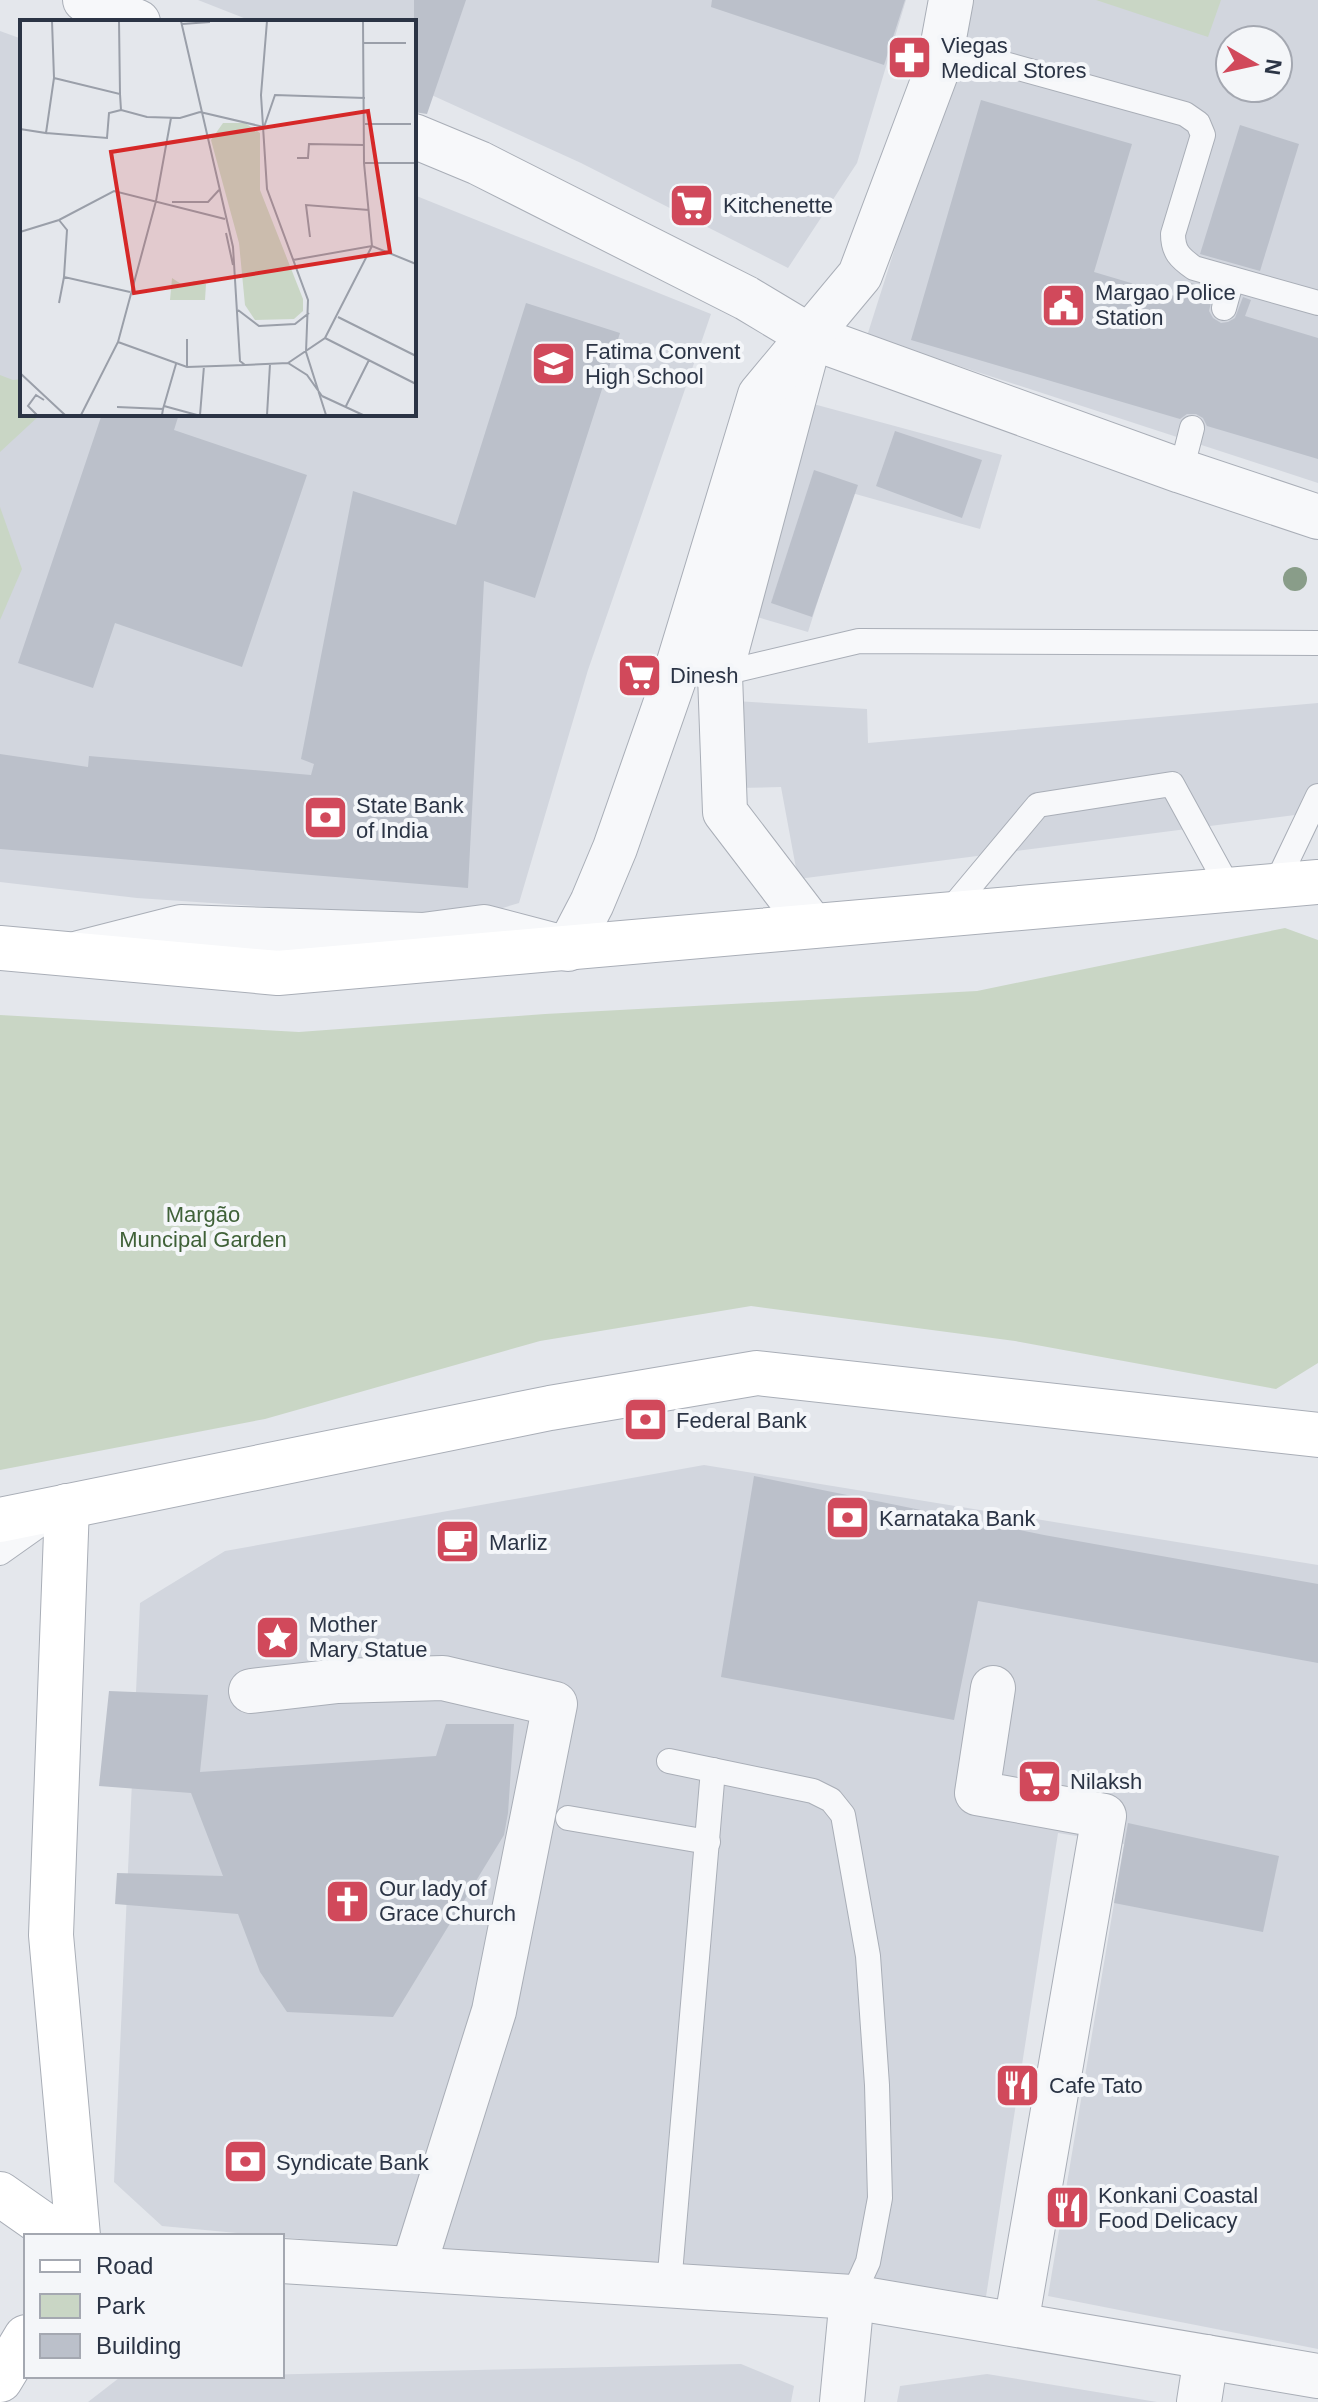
<svg xmlns="http://www.w3.org/2000/svg" width="1318" height="2402" font-family="Arial,sans-serif">
<style>
.built{fill:#d2d6de;fill-rule:evenodd}
.green{fill:#c9d6c5}
.building{fill:#bbc0ca}
.lines{fill:none;stroke-linecap:round;stroke-linejoin:round}
.lane-casing{stroke:#a9aeb7;stroke-width:26}
.street-casing{stroke:#a9aeb7;stroke-width:46}
.secondary-casing{stroke:#a9aeb7;stroke-width:46}
.lane{stroke:#f7f8fa;stroke-width:24}
.street{stroke:#f7f8fa;stroke-width:44}
.secondary{stroke:#fff;stroke-width:44}
.tree{fill:#899d89}
.labels{text-anchor:middle;stroke-width:8;stroke-linejoin:round;paint-order:stroke}
.poi-label{font-size:22px;fill:#2b3445;stroke:#f4f6f9;text-anchor:start}
.park-label{font-size:22px;fill:#3f6138;stroke:#f4f6f9}
.inset-road{fill:none;stroke:#9a9fa9;stroke-width:2}
.view{fill:#d62828;fill-opacity:0.15;stroke:#d62828;stroke-width:4}
.inset-edge{fill:none;stroke:#2b3445;stroke-width:4}
</style>
<rect width="100%" height="100%" fill="#e4e7ec"/>
<g class="built">
<path d="M198 0H906L857 163 788 268 581 163 414 87V22H254Z"/>
<path d="M974 0H1318V483L867 336ZM1230 40H1278V88H1230Z"/>
<path d="M0 31 22 39V414H414V195L711 314 588 670 519 903 463 920 137 898 0 882Z"/>
<path d="M806 402 1002 455 980 529 852 493 808 632 747 614Z"/>
<path d="M735 701 867 709 868 743 1318 703V812L798 879 781 787 736 788Z"/>
<path d="M704 1465 1318 1565V2349L1048 2296 1124 1844 1058 1833 985 2303 162 2226 114 2182 140 1603 225 1551Z"/>
<path d="M741 2364 794 2386 791 2402H88L119 2378Z"/>
<path d="M987 2374 1157 2402H897L900 2386Z"/>
</g>
<g class="green">
<path d="M1096 0H1221L1208 37Z"/>
<path d="M0 375 13 380 22 379V414H41L0 452Z"/>
<path d="M0 507 22 569 0 620Z"/>
<path d="M1285 928 1318 940V1363L1276 1389 1015 1341 751 1306 540 1341 265 1419 0 1470V1015L299 1032 545 1014 977 991Z"/>
</g>
<g class="building">
<path d="M414 0H466L427 114 414 112Z"/>
<path d="M712 0H905L884 65 711 7Z"/>
<path d="M981 100 1132 144 1094 272 1185 299 1191 283 1214 289 1209 311 1213 318 1221 323 1228 322 1235 318 1243 297 1251 300 1245 316 1318 338V459L1207 426 1203 418 1196 414H1187L1180 419 911 340Z"/>
<path d="M1240 125 1299 144 1260 271 1200 254Z"/>
<path d="M526 303 620 333 535 598 484 581 468 888 0 849V754L88 767 89 756 311 775 314 764 301 759 353 491 456 525Z"/>
<path d="M102 414H179L174 430 307 475 242 667 115 623 93 688 18 663Z"/>
<path d="M895 431 982 460 962 518 876 486Z"/>
<path d="M814 470 858 485 812 617 771 603Z"/>
<path d="M754 1476 1044 1535 1318 1584V1663L978 1601 954 1720 721 1677Z"/>
<path d="M109 1691 208 1695 200 1772 436 1756 446 1724H514L508 1813 504 1835 393 2017 287 2012 260 1972 238 1914 115 1904 117 1873 223 1876 191 1793 99 1786Z"/>
<path d="M1128 1823 1279 1856 1263 1932 1114 1903Z"/>
</g>
<g class="lines">
<defs>
<g id="lane">
<path d="M943 47 1185 114 1198 123 1203 135 1173 234C1173 252 1180 258 1194 268L1318 303"/>
<path d="M1224 308 1232 279"/>
<path d="M1181 471 1192 428"/>
<path d="M715 675 859 641 1318 643"/>
<path d="M1275 886 1318 796"/>
<path d="M946 915 1038 805 1172 784 1230 890"/>
<path d="M0 1553 48 1519"/>
<path d="M669 1761 813 1791 831 1800 843 1815 868 1956 877 2085 880 2198 868 2262 852 2297"/>
<path d="M568 1818 708 1842"/>
<path d="M669 2285 713 1770"/>
</g>
<g id="street">
<path d="M85 0 138 22"/>
<path d="M414 136 479 163 746 298 811 337 1181 471 1318 517"/>
<path d="M809 342 720 675 725 812 812 926"/>
<path d="M79 953 181 927 423 935 484 927 568 949 592 903 615 848 673 682 760 395 860 275 939 65 951 0"/>
<path d="M993 1688 977 1793 1104 1816 1016 2324"/>
<path d="M251 1691 338 1681 443 1678 555 1704 494 2011 413 2269"/>
<path d="M282 2261 852 2297 1318 2376"/>
<path d="M842 2402 852 2297"/>
<path d="M1199 2402 1206 2357"/>
</g>
<g id="secondary">
<path d="M0 948 278 973 1318 882"/>
<path d="M67 1506 51 1935 78 2236"/>
<path d="M0 1520 550 1408 757 1373 1318 1435"/>
<path d="M0 2194 60 2236"/>
<path d="M0 2380 26 2337"/>
</g>
</defs>
<use href="#lane" class="lane-casing"/>
<use href="#street" class="street-casing"/>
<use href="#secondary" class="secondary-casing"/>
<use href="#lane" class="lane"/>
<use href="#street" class="street"/>
<use href="#secondary" class="secondary"/>
</g>
<circle class="tree" cx="1295" cy="579" r="12"/>
<defs>
<symbol id="pharmacy-square" viewBox="-11 -11 22 22"><rect x="-9" y="-9" width="18" height="18" rx="4" fill="#d1495b" stroke="#f4f6f9"/><path d="M-2-6h4v4h4v4h-4v4h-4v-4h-4v-4h4Z" fill="#fff"/></symbol>
<symbol id="supermarket-square" viewBox="-11 -11 22 22"><rect x="-9" y="-9" width="18" height="18" rx="4" fill="#d1495b" stroke="#f4f6f9"/><path d="M-6-5.5h2.5l.6 2H6L4.5 2H-2.5L-4.4-4H-6ZM-1.5 3.2a1.3 1.3 0 1 0 .1 0ZM3 3.2a1.3 1.3 0 1 0 .1 0Z" fill="#fff"/></symbol>
<symbol id="civic-square" viewBox="-11 -11 22 22"><rect x="-9" y="-9" width="18" height="18" rx="4" fill="#d1495b" stroke="#f4f6f9"/><path d="M-.6-6.5H3V-4.5H.6V-3L4-1V1h2V6H-6V1h2V-1L-.6-3ZM-1.2 2.5V6h2.4V2.5Z" fill="#fff"/></symbol>
<symbol id="school-square" viewBox="-11 -11 22 22"><rect x="-9" y="-9" width="18" height="18" rx="4" fill="#d1495b" stroke="#f4f6f9"/><path d="M0-5L7-2L0 1L-7-2ZM-4 1L0 2.5L4 1V4Q0 6-4 4Z" fill="#fff"/></symbol>
<symbol id="bank-square" viewBox="-11 -11 22 22"><rect x="-9" y="-9" width="18" height="18" rx="4" fill="#d1495b" stroke="#f4f6f9"/><path d="M-6-4H6V4H-6ZM0-2.3a2.3 2.3 0 1 0 0 4.6a2.3 2.3 0 1 0 0-4.6Z" fill="#fff"/></symbol>
<symbol id="cafe-square" viewBox="-11 -11 22 22"><rect x="-9" y="-9" width="18" height="18" rx="4" fill="#d1495b" stroke="#f4f6f9"/><path d="M-5.5-4.5H6V0H3Q3 3.5 0 3.5H-2.5Q-5.5 3.5-5.5 0ZM3-3.2v2h1.7v-2ZM-6 4.5H4V6H-6Z" fill="#fff"/></symbol>
<symbol id="sight-square" viewBox="-11 -11 22 22"><rect x="-9" y="-9" width="18" height="18" rx="4" fill="#d1495b" stroke="#f4f6f9"/><path d="M0-6L1.8-2.2L6-1.7L2.9 1.2L3.7 5.4L0 3.3L-3.7 5.4L-2.9 1.2L-6-1.7L-1.8-2.2Z" fill="#fff"/></symbol>
<symbol id="church-square" viewBox="-11 -11 22 22"><rect x="-9" y="-9" width="18" height="18" rx="4" fill="#d1495b" stroke="#f4f6f9"/><path d="M-1.2-6h2.4v3.5h3.3v2.4h-3.3V6h-2.4V-.1h-3.3v-2.4h3.3Z" fill="#fff"/></symbol>
<symbol id="restaurant-square" viewBox="-11 -11 22 22"><rect x="-9" y="-9" width="18" height="18" rx="4" fill="#d1495b" stroke="#f4f6f9"/><path d="M-5-6h1v4h1v-4h1v4h1v-4h1v5L-1.5 .5V6h-2V.5L-5-1ZM5-6V6H3V1.5H1.5Q1.5-4 5-6Z" fill="#fff"/></symbol>
</defs>
<g fill-rule="evenodd">
<use href="#pharmacy-square" x="884" y="32" width="51" height="51"/>
<use href="#supermarket-square" x="666" y="180" width="51" height="51"/>
<use href="#civic-square" x="1038" y="280" width="51" height="51"/>
<use href="#school-square" x="528" y="338" width="51" height="51"/>
<use href="#supermarket-square" x="614" y="650" width="51" height="51"/>
<use href="#bank-square" x="300" y="792" width="51" height="51"/>
<use href="#bank-square" x="620" y="1394" width="51" height="51"/>
<use href="#bank-square" x="822" y="1492" width="51" height="51"/>
<use href="#cafe-square" x="432" y="1516" width="51" height="51"/>
<use href="#sight-square" x="252" y="1612" width="51" height="51"/>
<use href="#supermarket-square" x="1014" y="1756" width="51" height="51"/>
<use href="#church-square" x="322" y="1876" width="51" height="51"/>
<use href="#restaurant-square" x="992" y="2060" width="51" height="51"/>
<use href="#bank-square" x="220" y="2136" width="51" height="51"/>
<use href="#restaurant-square" x="1042" y="2182" width="51" height="51"/>
</g>
<g class="labels">
<g class="poi-label">
<text x="941" y="53">Viegas<tspan x="941" dy="25">Medical Stores</tspan></text>
<text x="723" y="213">Kitchenette</text>
<text x="1095" y="300">Margao Police<tspan x="1095" dy="25">Station</tspan></text>
<text x="585" y="359">Fatima Convent<tspan x="585" dy="25">High School</tspan></text>
<text x="670" y="683">Dinesh</text>
<text x="356" y="813">State Bank<tspan x="356" dy="25">of India</tspan></text>
<text x="676" y="1428">Federal Bank</text>
<text x="879" y="1526">Karnataka Bank</text>
<text x="489" y="1550">Marliz</text>
<text x="309" y="1632">Mother<tspan x="309" dy="25">Mary Statue</tspan></text>
<text x="1070" y="1789">Nilaksh</text>
<text x="379" y="1896">Our lady of<tspan x="379" dy="25">Grace Church</tspan></text>
<text x="1049" y="2093">Cafe Tato</text>
<text x="276" y="2170">Syndicate Bank</text>
<text x="1098" y="2203">Konkani Coastal<tspan x="1098" dy="25">Food Delicacy</tspan></text>
</g>
<g class="park-label">
<text x="203" y="1222">Margão<tspan x="203" dy="25">Muncipal Garden</tspan></text>
</g>
</g>
<g transform="translate(20 20)">
<rect width="396" height="396" fill="#e4e7ec"/>
<path d="M203 103H225L240 113V170L283 279V291L274 299 235 300 225 285 219 223 191 120ZM152 258 164 266 174 261 186 264 185 280H150Z" fill="#c9d6c5"/>
<path class="inset-road" d="M99 1 100 74M161 1 213 227 220 341 225 345 268 343 287 355 302 376M247 1 241 75 247 169 288 280 286 332 306 395M343 1 344 143 352 226M162 4 190 2M344 23H386M34 58 100 74 101 90 127 97 160 98 180 92M180 92 244 107M345 104H391M244 107 255 75 345 78M0 109 26 113 34 58 32 1M26 113 87 118 89 93 101 90M277 138H288L289 124 344 125M344 143H396M152 182H188L199 170M39 200 47 210 44 257 110 272M0 212 39 200 94 171 205 199M206 213 213 245M290 217 286 185 349 190M273 240 352 226 396 244M39 283 44 257M218 290 239 306 275 304 289 293M318 297 396 336M305 318 396 364M167 319V347M98 322 167 347 225 345M268 343 305 318 352 226M0 353 45 395M302 376 343 395M144 386 177 395M326 386 349 340M97 387 143 389 142 395M143 389 156 344M17 395 8 386 16 375 24 380M61 395 98 322 136 181 151 98M180 395 184 346M247 395 250 344"/>
<path class="view" d="M348 91 370 232 114 273 91 132Z"/>
<rect width="396" height="396" class="inset-edge"/>
</g>
<rect x="24" y="2234" width="260" height="144" fill="#f4f6f9" stroke="#a4a8b1" stroke-width="2"/>
<rect x="40" y="2260" width="40" height="12" fill="#ffffff" stroke="#a4a8b1" stroke-width="2"/>
<text x="96" y="2274" font-size="24" fill="#2b3445">Road</text>
<rect x="40" y="2294" width="40" height="24" fill="#c9d6c5" stroke="#a4a8b1" stroke-width="2"/>
<text x="96" y="2314" font-size="24" fill="#2b3445">Park</text>
<rect x="40" y="2334" width="40" height="24" fill="#bbc0ca" stroke="#a4a8b1" stroke-width="2"/>
<text x="96" y="2354" font-size="24" fill="#2b3445">Building</text>
<g transform="translate(1254 64) rotate(99)"><circle r="38" fill="#f4f6f9" stroke="#a4a8b1" stroke-width="2"/>
<path d="M0-6L14 30L0 20L-14 30Z" fill="#d1495b"/>
<text y="-12" font-size="22" font-weight="bold" text-anchor="middle" fill="#2b3445">N</text>
</g>
</svg>
